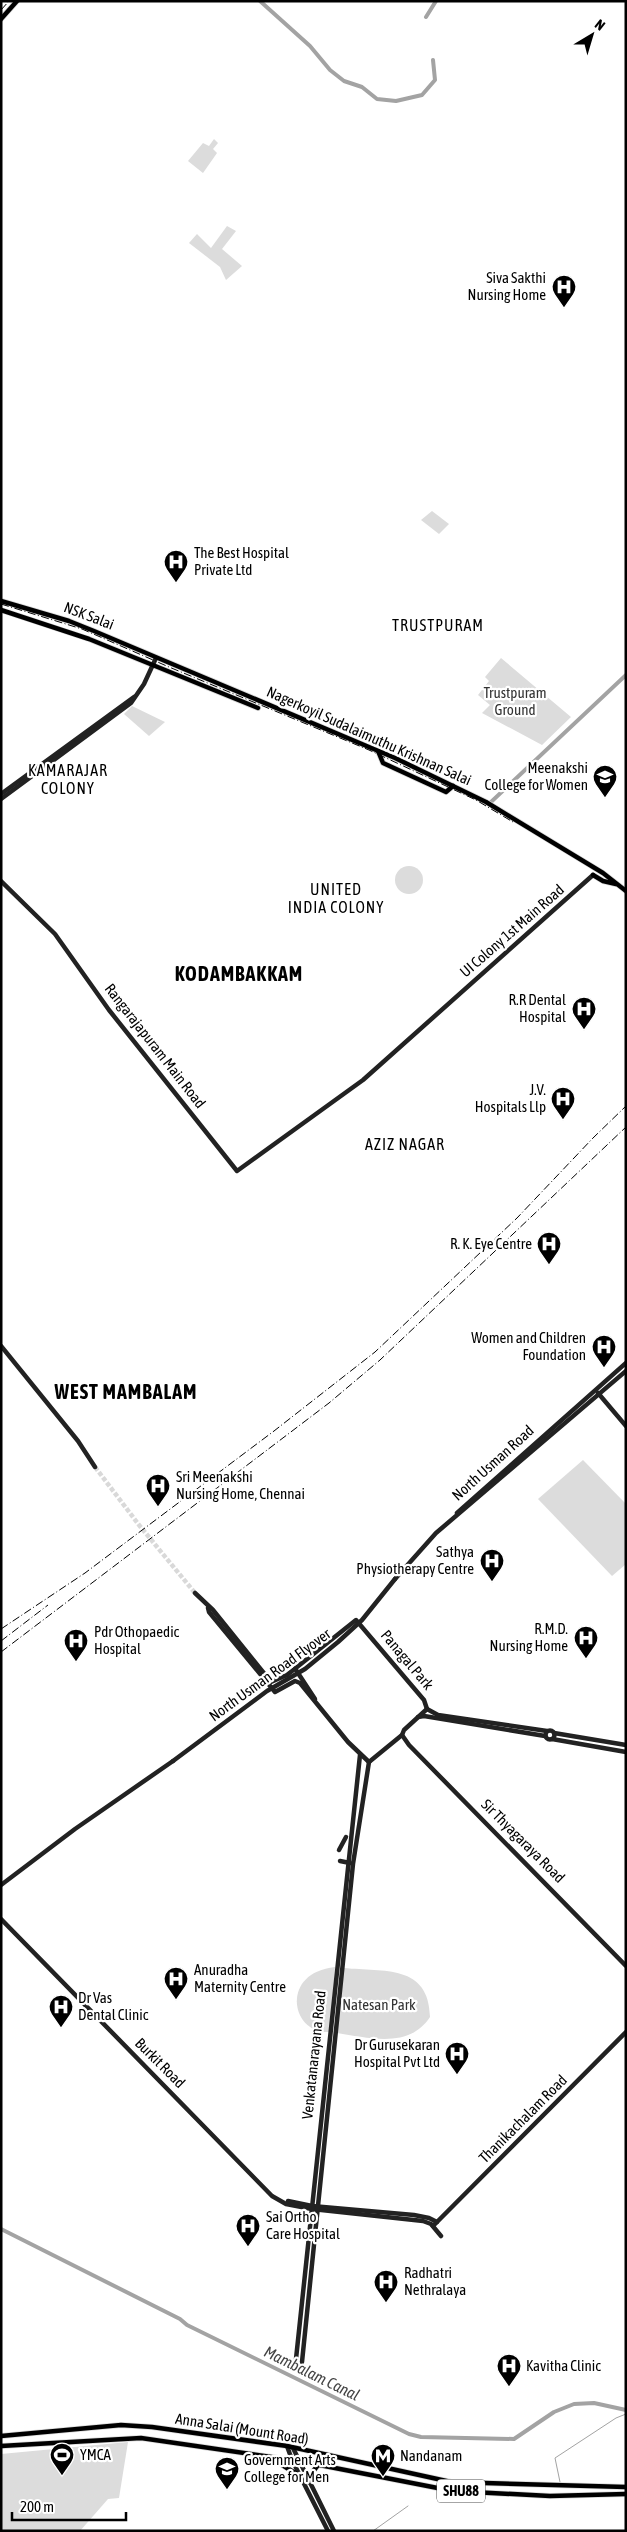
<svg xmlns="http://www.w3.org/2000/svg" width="627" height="2532" font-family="'Asap Condensed',sans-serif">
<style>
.green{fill:#dcdcdc}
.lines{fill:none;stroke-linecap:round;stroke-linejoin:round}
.stream{stroke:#a3a3a3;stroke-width:1}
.canal{stroke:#a3a3a3;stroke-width:4}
.secondary-tunnel{stroke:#d9d9d9;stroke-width:4.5;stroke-dasharray:4.5 2;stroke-linecap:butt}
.primary-casing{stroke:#dbdbdb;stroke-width:6}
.secondary{stroke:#222;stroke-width:4.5}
.primary{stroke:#000;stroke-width:4.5}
.rail{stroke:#000;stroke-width:1;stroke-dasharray:8 2.5 1 2.5;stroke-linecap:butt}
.secondary-bridge{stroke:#222;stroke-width:4.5}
.labels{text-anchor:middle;stroke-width:4.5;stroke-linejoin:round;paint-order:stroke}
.shield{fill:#fff;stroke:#4c4c4c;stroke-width:1}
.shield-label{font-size:14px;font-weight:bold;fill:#000}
.poi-label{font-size:15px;fill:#000;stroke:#fff;text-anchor:start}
.street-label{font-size:15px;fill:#000;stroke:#fff}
.park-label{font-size:15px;fill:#333;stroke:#fff}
.neighbourhood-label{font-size:16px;letter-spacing:1px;fill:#000;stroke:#fff}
.water-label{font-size:16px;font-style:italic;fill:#444;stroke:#fff}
.district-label{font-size:20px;font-weight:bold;letter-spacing:1px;fill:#000;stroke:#fff}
</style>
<rect width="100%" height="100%" fill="#fff"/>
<g class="green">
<path d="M214 139 218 143 213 149 217 153 203 173 188 161 203 143 209 146Z"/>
<path d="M227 226 236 231 222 249 242 266 226 280 220 267 189 243 197 234 211 248Z"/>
<path d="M432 511 449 524 439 534 421 520Z"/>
<path d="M501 658 571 717 542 745 482 713 490 705 478 695 489 681 485 677Z"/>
<path d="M132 706 165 722 149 736 124 714Z"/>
<circle cx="409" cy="880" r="14"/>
<path d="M583 1460 626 1504V1564L612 1576 538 1499Z"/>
<path d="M335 1967 330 2032C291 2035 279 1973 335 1967Z"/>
<path d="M344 1968C384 1972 429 1964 430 2017 409 2049 370 2038 337 2033Z"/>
<path d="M128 2442 119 2498 108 2499 80 2531H1V2454Z"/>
</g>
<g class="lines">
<g class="stream">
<path d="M560 2482 555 2458 616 2418 626 2414"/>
<path d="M373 2531 408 2506"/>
</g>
<g class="canal">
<path d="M260 1 310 46 330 70 344 81 362 87 377 99 396 101 422 95 435 80 433 60"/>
<path d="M426 17 436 1"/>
<path d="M491 802 626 675"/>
<path d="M1 2229 180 2319 187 2325 409 2434 421 2437 514 2439 554 2412 574 2404 594 2403 626 2410"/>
</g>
<path class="secondary-tunnel" d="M95 1467 139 1525 195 1593"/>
<defs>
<g id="primary">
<path d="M1 19 17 1"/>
<path d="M1 601 69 621 94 631 395 758 486 802 603 873 626 891"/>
<path d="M1 610 89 639 258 708"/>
<path d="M378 751 383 763 446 792 453 786"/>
<path d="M593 875 603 881 616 884"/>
<path d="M1 2436 121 2425 152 2427 287 2446 451 2482 626 2487"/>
<path d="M1 2446 141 2438 299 2461 453 2491 550 2496 626 2494"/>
<path d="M274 2460 300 2476"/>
<path d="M308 2482 311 2474 318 2465"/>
</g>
</defs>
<use href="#primary" class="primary-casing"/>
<g class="secondary">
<path d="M1 794 134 697"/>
<path d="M1 799 131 703 144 684 156 658"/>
<path d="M1 881 55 934 109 1010 237 1171 363 1080 593 875"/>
<path d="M1 1346 78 1441 95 1467"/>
<path d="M598 1393 626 1426"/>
<path d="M457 1513 626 1363"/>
<path d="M395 1579 436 1533 626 1371"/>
<path d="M195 1593 213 1610 271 1682 287 1675 356 1620 424 1700 427 1709"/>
<path d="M208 1608 209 1612 275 1692 295 1681 300 1683 348 1742 369 1762"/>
<path d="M296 1670 315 1699"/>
<path d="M427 1709 438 1715 547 1731"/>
<path d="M418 1717 424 1716 545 1736"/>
<circle cx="550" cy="1735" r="4.5"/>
<path d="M554 1733 626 1745"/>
<path d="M402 1735 409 1745 626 1966"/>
<path d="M552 1739 626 1752"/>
<path d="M369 1762 402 1735 404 1730 427 1709"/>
<path d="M339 1850 346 1837"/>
<path d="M340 1861 350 1863"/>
<path d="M1 1885 75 1829 173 1761"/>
<path d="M1 1919 272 2196 286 2204 312 2209 423 2221 431 2224 441 2236"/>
<path d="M288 2201 312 2206 414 2215 429 2218 437 2222"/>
<path d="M433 2226 626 2032"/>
<path d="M296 2359 360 1755"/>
<path d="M302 2362 353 1864 369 1762"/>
<path d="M287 2446 292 2460 328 2531"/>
<path d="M293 2448 334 2531"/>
</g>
<use href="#primary" class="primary"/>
<g class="rail">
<path d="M1 10 9 1"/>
<path d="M1 604 82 629 169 667 369 750 476 800 513 822"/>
<path d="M1 1629 85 1573 274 1431 375 1352 517 1218 593 1138 626 1106"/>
<path d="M1 1641 48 1605"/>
<path d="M1 1652 329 1403 380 1360 626 1127"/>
</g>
<path class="secondary-bridge" d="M173 1761 267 1691 305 1669 338 1642 362 1620 395 1579"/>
</g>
<defs>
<symbol id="hospital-pin" viewBox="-11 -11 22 30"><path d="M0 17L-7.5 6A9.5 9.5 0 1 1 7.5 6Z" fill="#000" stroke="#fff"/><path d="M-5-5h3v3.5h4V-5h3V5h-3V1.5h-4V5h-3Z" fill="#fff"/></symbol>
<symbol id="university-pin" viewBox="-11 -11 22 30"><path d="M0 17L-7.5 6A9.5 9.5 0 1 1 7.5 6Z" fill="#000" stroke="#fff"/><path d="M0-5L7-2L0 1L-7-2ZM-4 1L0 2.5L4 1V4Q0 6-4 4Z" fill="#fff"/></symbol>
<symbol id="stadium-pin" viewBox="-11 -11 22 30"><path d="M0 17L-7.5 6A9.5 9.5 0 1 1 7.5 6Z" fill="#000" stroke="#fff"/><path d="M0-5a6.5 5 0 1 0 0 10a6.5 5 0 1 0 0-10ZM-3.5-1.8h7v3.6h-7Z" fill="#fff"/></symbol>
<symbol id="metro-pin" viewBox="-11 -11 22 30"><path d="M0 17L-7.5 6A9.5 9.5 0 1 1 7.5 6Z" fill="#000" stroke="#fff"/><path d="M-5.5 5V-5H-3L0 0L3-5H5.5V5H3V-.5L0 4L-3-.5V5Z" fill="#fff"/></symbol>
</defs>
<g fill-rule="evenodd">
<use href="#hospital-pin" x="550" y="273" width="28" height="38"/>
<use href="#hospital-pin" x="162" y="548" width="28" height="38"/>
<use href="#university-pin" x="591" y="763" width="28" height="38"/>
<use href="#hospital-pin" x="570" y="995" width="28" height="38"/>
<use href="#hospital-pin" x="549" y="1085" width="28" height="38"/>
<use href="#hospital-pin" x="535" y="1230" width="28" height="38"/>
<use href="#hospital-pin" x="590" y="1333" width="28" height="38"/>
<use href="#hospital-pin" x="144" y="1472" width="28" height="38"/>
<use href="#hospital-pin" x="478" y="1547" width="28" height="38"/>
<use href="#hospital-pin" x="572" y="1624" width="28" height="38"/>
<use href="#hospital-pin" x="62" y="1627" width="28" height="38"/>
<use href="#hospital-pin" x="162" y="1965" width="28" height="38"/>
<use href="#hospital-pin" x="47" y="1993" width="28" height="38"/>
<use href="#hospital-pin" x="443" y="2040" width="28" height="38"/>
<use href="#hospital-pin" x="234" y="2212" width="28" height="38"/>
<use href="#hospital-pin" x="372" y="2268" width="28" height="38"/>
<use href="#hospital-pin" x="495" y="2352" width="28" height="38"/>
<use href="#stadium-pin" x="48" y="2441" width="28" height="38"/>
<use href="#metro-pin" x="369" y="2442" width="28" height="38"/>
<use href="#university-pin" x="213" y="2455" width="28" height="38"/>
</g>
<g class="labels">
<rect class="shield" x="437" y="2479.5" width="48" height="23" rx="4"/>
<g class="shield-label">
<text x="461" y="2496">SHU88</text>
</g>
<g class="poi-label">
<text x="546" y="283" text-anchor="end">Siva Sakthi<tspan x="546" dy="17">Nursing Home</tspan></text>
<text x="194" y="558">The Best Hospital<tspan x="194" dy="17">Private Ltd</tspan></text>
<text x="588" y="773" text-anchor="end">Meenakshi<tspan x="588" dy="17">College for Women</tspan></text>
<text x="566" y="1005" text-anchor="end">R.R Dental<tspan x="566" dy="17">Hospital</tspan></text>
<text x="546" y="1095" text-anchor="end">J.V.<tspan x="546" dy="17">Hospitals Llp</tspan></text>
<text x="532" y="1249" text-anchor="end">R. K. Eye Centre</text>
<text x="586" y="1343" text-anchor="end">Women and Children<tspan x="586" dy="17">Foundation</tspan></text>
<text x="176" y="1482">Sri Meenakshi<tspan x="176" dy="17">Nursing Home, Chennai</tspan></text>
<text x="474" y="1557" text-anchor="end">Sathya<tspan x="474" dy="17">Physiotherapy Centre</tspan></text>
<text x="568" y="1634" text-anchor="end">R.M.D.<tspan x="568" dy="17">Nursing Home</tspan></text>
<text x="94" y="1637">Pdr Othopaedic<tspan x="94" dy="17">Hospital</tspan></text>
<text x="194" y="1975">Anuradha<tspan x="194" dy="17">Maternity Centre</tspan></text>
<text x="78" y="2003">Dr Vas<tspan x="78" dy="17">Dental Clinic</tspan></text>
<text x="440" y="2050" text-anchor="end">Dr Gurusekaran<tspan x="440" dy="17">Hospital Pvt Ltd</tspan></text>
<text x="266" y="2222">Sai Ortho<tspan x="266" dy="17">Care Hospital</tspan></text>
<text x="404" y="2278">Radhatri<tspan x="404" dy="17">Nethralaya</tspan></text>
<text x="526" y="2371">Kavitha Clinic</text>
<text x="80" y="2460">YMCA</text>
<text x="400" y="2461">Nandanam</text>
<text x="244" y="2465">Government Arts<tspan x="244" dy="17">College for Men</tspan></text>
</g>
<g class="street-label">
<text transform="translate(89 616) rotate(21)" y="5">NSK Salai</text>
<text transform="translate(369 736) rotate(24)" y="5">Nagerkoyil Sudalaimuthu Krishnan Salai</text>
<text transform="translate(512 931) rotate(-41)" y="5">UI Colony 1st Main Road</text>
<text transform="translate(155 1046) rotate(52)" y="5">Rangarajapuram Main Road</text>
<text transform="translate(493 1463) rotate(-42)" y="5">North Usman Road</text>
<text transform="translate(407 1660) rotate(50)" y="5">Panagal Park</text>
<text transform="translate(270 1675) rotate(-36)" y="5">North Usman Road Flyover</text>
<text transform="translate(523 1841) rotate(45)" y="5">Sir Thyagaraya Road</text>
<text transform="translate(314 2055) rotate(-84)" y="5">Venkatanarayana Road</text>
<text transform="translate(160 2063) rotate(45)" y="5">Burkit Road</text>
<text transform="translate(523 2119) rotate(-45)" y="5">Thanikachalam Road</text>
<text transform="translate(242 2429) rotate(9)" y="5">Anna Salai (Mount Road)</text>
</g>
<g class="park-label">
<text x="515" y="698">Trustpuram<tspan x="515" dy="17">Ground</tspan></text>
<text x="379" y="2010">Natesan Park</text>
</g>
<g class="neighbourhood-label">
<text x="438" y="631">TRUSTPURAM</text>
<text x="68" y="776">KAMARAJAR<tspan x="68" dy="18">COLONY</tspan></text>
<text x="336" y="895">UNITED<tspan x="336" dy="18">INDIA COLONY</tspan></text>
<text x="405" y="1150">AZIZ NAGAR</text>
</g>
<g class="water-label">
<text transform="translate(312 2373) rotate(26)" y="6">Mambalam Canal</text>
</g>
<g class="district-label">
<text x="239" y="981">KODAMBAKKAM</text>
<text x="126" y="1399">WEST MAMBALAM</text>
</g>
</g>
<rect width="627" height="2532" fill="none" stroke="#000000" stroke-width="5"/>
<g transform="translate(592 35) rotate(38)" stroke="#ffffff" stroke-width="4" paint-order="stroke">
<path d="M0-4L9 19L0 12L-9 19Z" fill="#000000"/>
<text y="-8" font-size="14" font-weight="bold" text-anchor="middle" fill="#000000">N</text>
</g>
<path d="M12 2512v8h114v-8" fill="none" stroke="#000000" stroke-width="2.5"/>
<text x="20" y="2512" font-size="15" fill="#000000" stroke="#ffffff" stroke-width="4" paint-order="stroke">200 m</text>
</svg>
